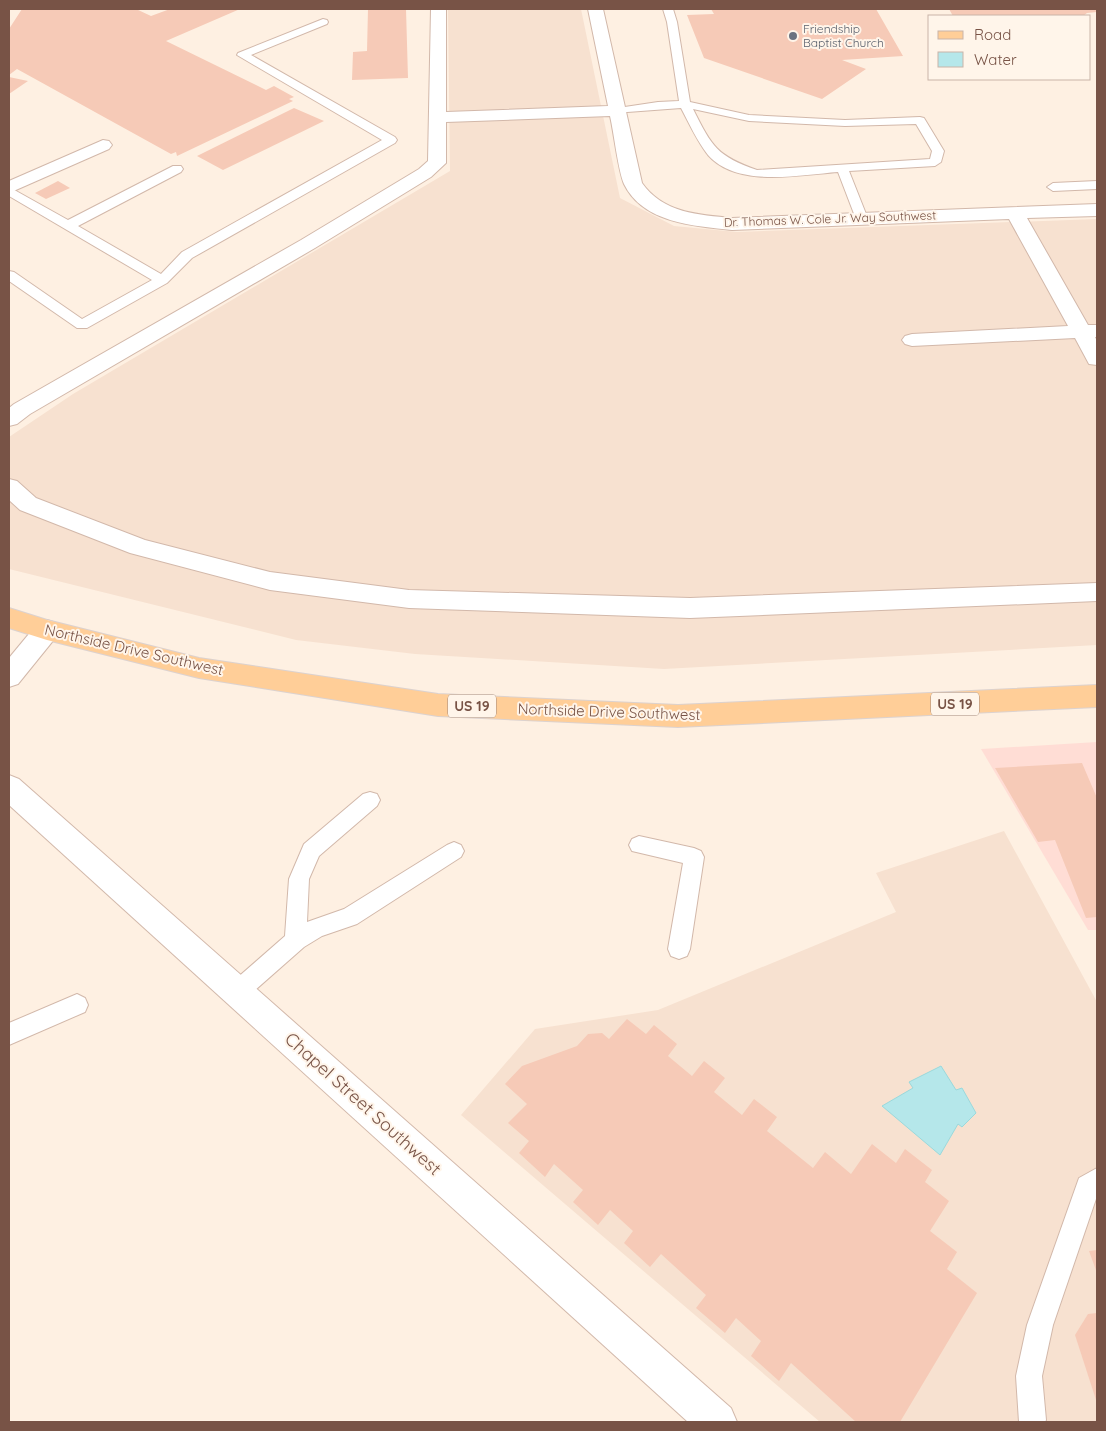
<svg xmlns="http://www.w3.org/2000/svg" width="1106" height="1431" font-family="Quicksand,sans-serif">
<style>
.residential{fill:#f7e1d0}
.commercial{fill:#ffddd5}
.water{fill:#b5e7ea;stroke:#9ad9dc}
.building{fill:#f6cab7}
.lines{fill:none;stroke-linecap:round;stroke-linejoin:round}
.lane-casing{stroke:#d2b8aa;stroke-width:2}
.street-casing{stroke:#d2b8aa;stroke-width:2}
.primary-casing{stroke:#dcd2cf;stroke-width:2}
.lane{fill:#fff;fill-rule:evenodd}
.street{fill:#fff;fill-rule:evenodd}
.primary{fill:#ffce98;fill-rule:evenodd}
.worship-dot{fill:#6b7280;stroke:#fff5ea;stroke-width:2}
.labels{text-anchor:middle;stroke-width:4;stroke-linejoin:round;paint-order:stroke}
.far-worship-label{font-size:12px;fill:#5b616d;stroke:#fff5ea;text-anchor:start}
.far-street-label{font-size:12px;fill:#785346;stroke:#fff5ea}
.shield{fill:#fff5ea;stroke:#a08477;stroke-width:1}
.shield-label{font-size:14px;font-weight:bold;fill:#785346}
.street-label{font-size:15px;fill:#785346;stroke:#fff5ea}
.near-street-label{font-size:18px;fill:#785346;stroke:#fff5ea}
</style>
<rect width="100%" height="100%" fill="#fef0e2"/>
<g class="residential">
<path d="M448 9H581L620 198 674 226 737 232 1097 219V645L664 669 415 654 296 640 9 569V437L73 394 450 171Z"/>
<path d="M1004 831 1097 1002V1422H820L461 1115 535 1029 658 1010 896 912 876 873Z"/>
</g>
<path class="commercial" d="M1097 742V930H1088L981 749Z"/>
<path class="water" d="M941 1066 956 1090 962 1088 976 1113 962 1127 958 1124 940 1155 882 1106 913 1088 909 1082Z"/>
<g class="building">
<path d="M22 9H136L151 16 170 9H240L166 41 266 90 274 86 294 97 289 99 293 101 177 156 176 152 171 154 17 69 9 75V29Z"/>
<path d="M368 9H406L408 78 352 80 353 52 367 51Z"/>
<path d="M711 9H876L903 56 842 60 866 69 822 99 704 58 687 15 714 14Z"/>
<path d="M949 9H1097V12L1087 13 1083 16H953Z"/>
<path d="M9 77 28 81 9 94Z"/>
<path d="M294 108 324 121 223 170 197 156Z"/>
<path d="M58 181 70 188 46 199 35 193Z"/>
<path d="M1082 763 1097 798V917L1086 918 1055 840 1038 842 995 768Z"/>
<path d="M627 1019 646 1034 654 1025 677 1044 668 1056 692 1076 704 1061 725 1078 714 1092 742 1115 754 1099 777 1117 767 1131 813 1168 825 1152 851 1174 872 1144 896 1163 905 1149 932 1170 925 1182 949 1201 930 1231 957 1252 947 1269 977 1293 900 1422H856L791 1363 779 1381 751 1356 761 1341 736 1318 725 1333 696 1308 706 1295 661 1254 650 1267 624 1243 633 1231 610 1210 598 1225 573 1202 583 1190 554 1164 545 1177 519 1153 529 1141 508 1123 527 1104 505 1084 522 1066 577 1046 588 1034 602 1033 609 1039Z"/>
<path d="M1097 1250V1273L1089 1251Z"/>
<path d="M1097 1313V1403L1075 1335 1088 1314Z"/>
</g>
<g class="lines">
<defs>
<g id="lane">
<path d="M663 9H673L677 22 690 102 749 115 845 120 920 117 924 118 944 151 941 162 935 166 849 171 868 219 862 223 856 219 838 172C799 175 737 188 708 155 697 141 689 123 681 108L614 113 612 111 618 108 658 102 679 101 667 22ZM693 109 749 121 845 126 916 124 932 151 930 159 757 170C717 156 712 147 693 109Z"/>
<path d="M323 19 327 20 328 22 327 24 251 55 395 137 397 140 395 143 192 258 167 283 87 328H77L9 281V271L14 272 82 319 152 280 9 196V187L68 220 173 166H181L183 169 181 172 78 226 161 274 182 252 382 140 237 55 238 53Z"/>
<path d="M1097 181V189L1053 191 1047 187 1053 183Z"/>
<path d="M370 792 377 794 380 800 377 806 319 856 309 879 307 922 344 909 447 845 454 842 461 845 464 851 461 857 357 924 322 936 304 947 245 999 237 1002 229 999 226 992 229 985 285 936 289 879 304 844 363 794Z"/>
<path d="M639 836 694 848 701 851 704 857 690 949 687 956 679 959 671 956 668 949 683 863 632 851 629 845 632 839Z"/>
<path d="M77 994 85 998 88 1005 85 1012 9 1045V1023Z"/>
<path d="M1097 1168V1196L1053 1325 1042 1376 1046 1420 1045 1422H1019L1016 1376 1027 1325 1079 1178Z"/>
</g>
<g id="street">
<path d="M431 9H446V112L608 106 588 9H603L642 183C663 213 699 215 732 218L1097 204V216L1027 218 1088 325H1097V337H1095L1097 341V365L1089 364 1075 338 912 346 905 344 902 340 905 336 912 334 1068 326 1009 219 732 230C694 226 643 223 624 184 618 170 614 133 610 116L446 122V163L431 177 315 248 30 414 17 424 9 426V408L14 404 301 240 419 169 428 161Z"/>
<path d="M103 140 109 141 112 145 109 149 9 193V181Z"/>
<path d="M9 479 17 481 36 498 145 540 270 572 409 590 690 598 1097 583V601L690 618 409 608 270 590 130 553 20 510 9 500Z"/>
<path d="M47 620 56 623 60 630 56 637 18 684 9 687V658L38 623Z"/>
<path d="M9 775 19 779 731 1408 737 1422H688L9 805Z"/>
</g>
<path id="primary" d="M9 608 47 620 199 658 438 694 678 705 1097 685V707L678 727 438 716 199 678 47 640 9 628Z"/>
</defs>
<use href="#lane" class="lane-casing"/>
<use href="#street" class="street-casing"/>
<use href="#primary" class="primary-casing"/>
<use href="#lane" class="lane"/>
<use href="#street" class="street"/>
<use href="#primary" class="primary"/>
</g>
<circle class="worship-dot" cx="793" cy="36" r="5"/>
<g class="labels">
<g class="far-worship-label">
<text x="803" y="33">Friendship<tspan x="803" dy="14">Baptist Church</tspan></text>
</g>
<g class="far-street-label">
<text transform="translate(830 219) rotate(-2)" y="4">Dr. Thomas W. Cole Jr. Way Southwest</text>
</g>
<g class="shield">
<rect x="931" y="692.5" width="48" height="23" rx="4"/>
<rect x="448" y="694.5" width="48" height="23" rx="4"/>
</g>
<g class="shield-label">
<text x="955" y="709">US 19</text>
<text x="472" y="711">US 19</text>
</g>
<g class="street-label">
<text transform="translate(134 650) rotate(13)" y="5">Northside Drive Southwest</text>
<text transform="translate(609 712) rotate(2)" y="5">Northside Drive Southwest</text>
</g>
<g class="near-street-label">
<text transform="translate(363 1104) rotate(42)" y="6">Chapel Street Southwest</text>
</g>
</g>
<rect width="1106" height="1431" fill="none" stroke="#785346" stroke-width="20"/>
<rect x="928" y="15" width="162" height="65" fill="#fff5ea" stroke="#c9b4a8"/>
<rect x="938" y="31" width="25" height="8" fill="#ffce98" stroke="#c9b4a8"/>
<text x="974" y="40" font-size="15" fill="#785346">Road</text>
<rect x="938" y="52" width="25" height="15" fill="#b5e7ea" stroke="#c9b4a8"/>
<text x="974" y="65" font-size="15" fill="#785346">Water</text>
</svg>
